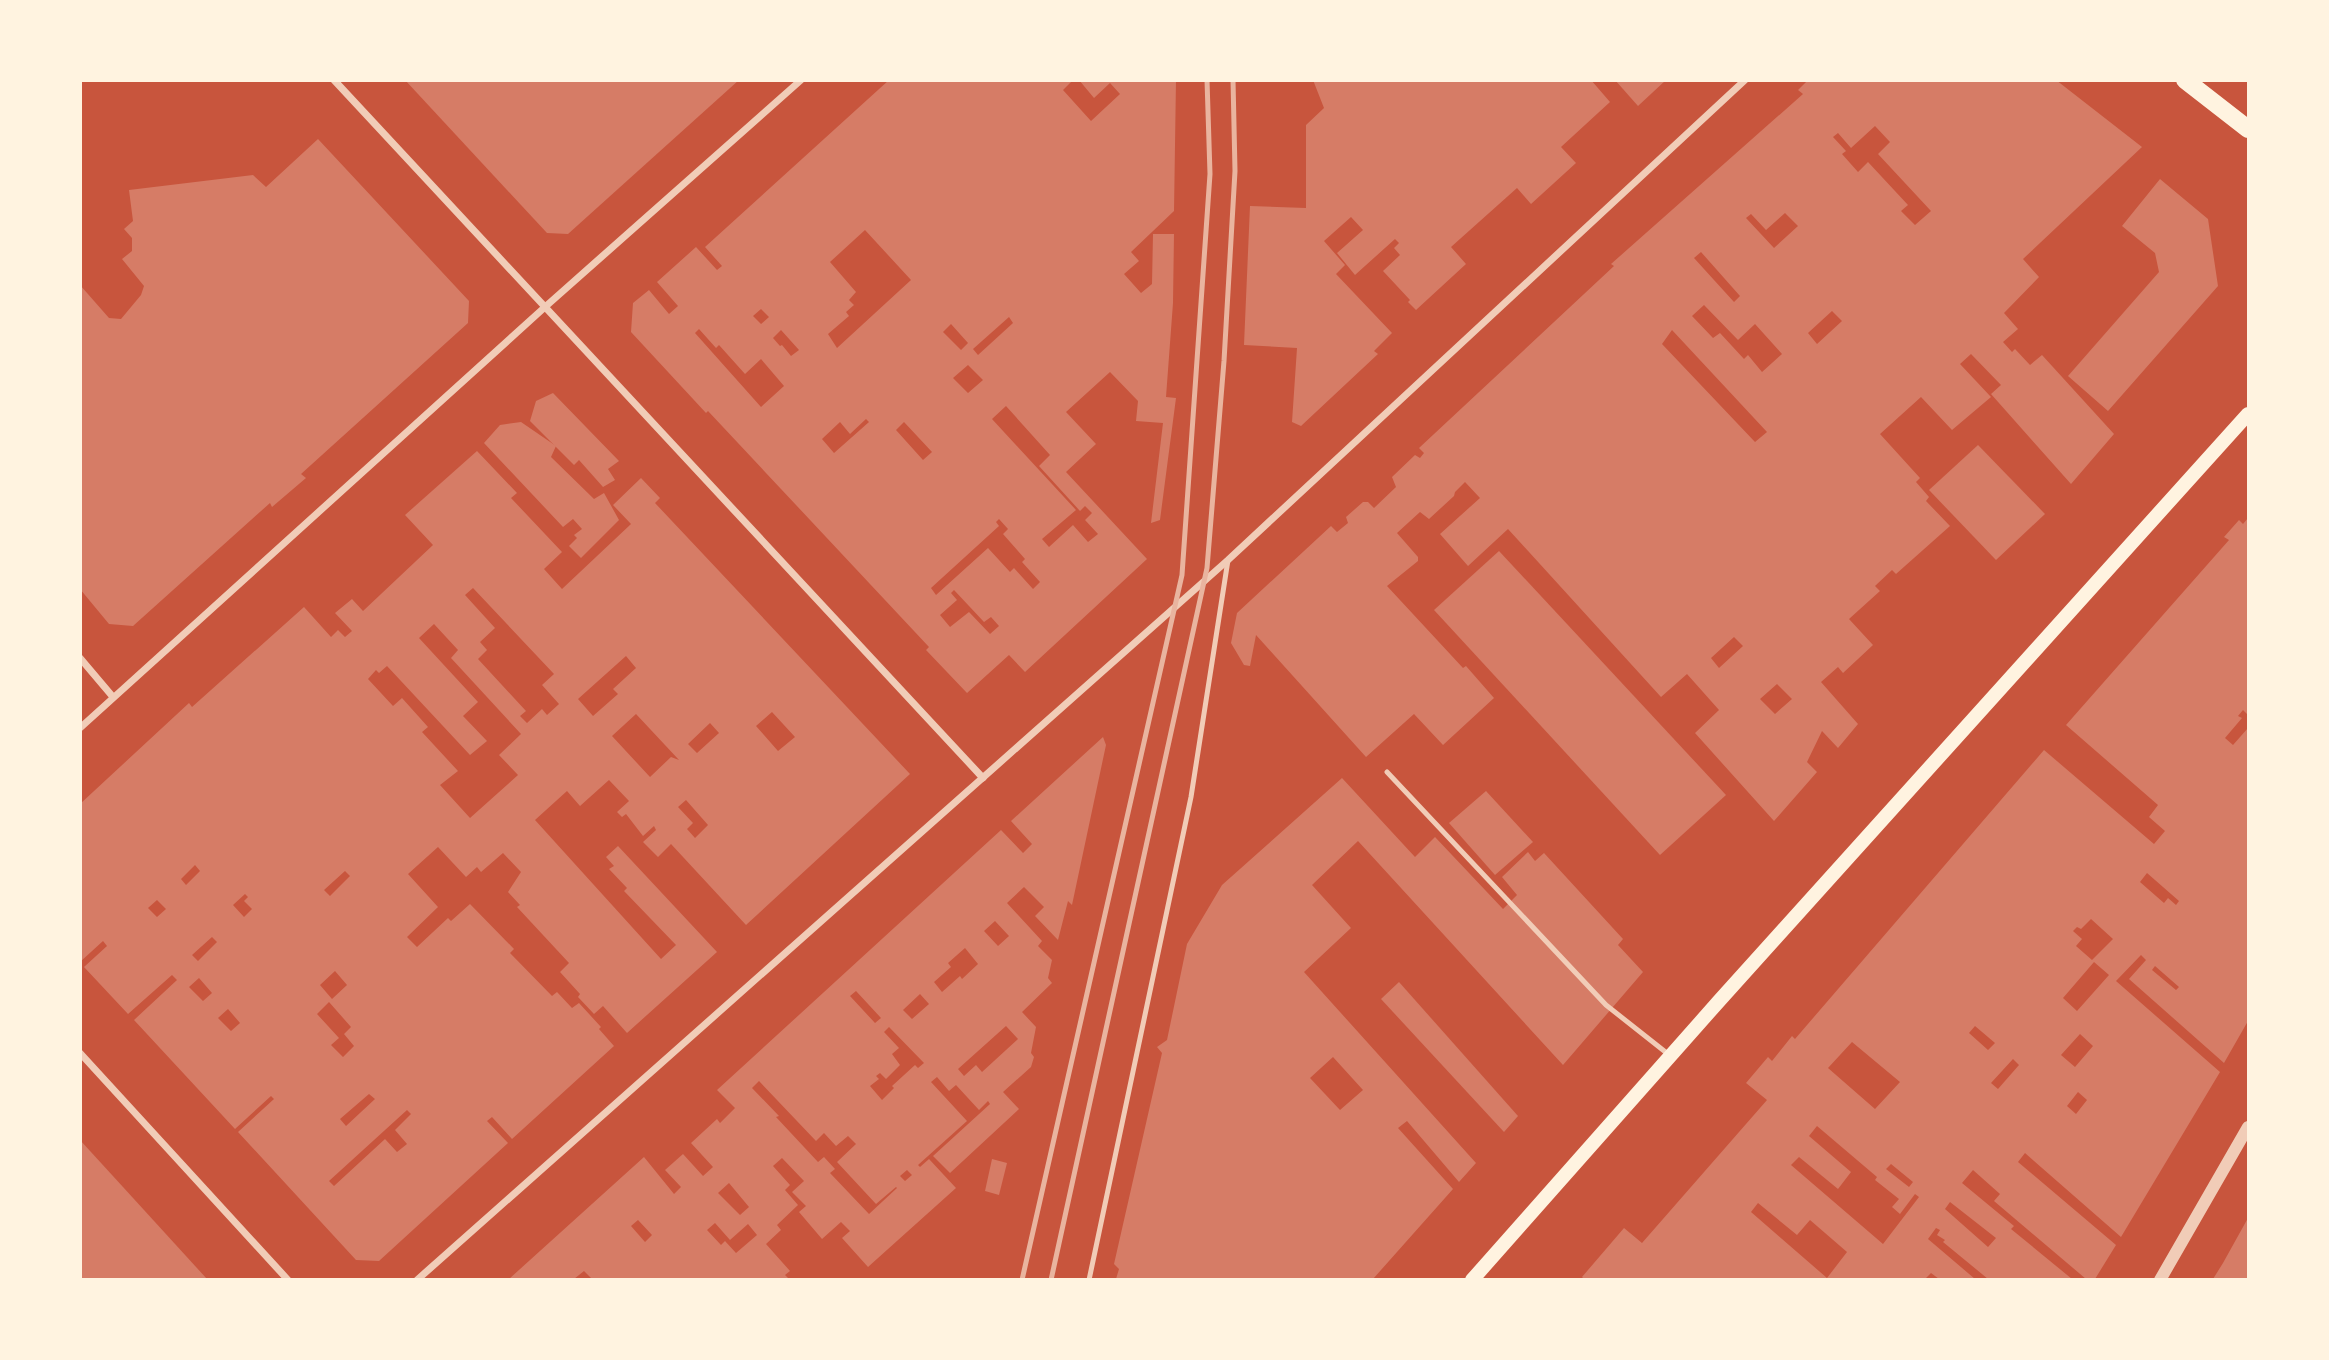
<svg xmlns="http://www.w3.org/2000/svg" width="2329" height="1360" font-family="'Work Sans',sans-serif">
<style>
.building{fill:#d67c66;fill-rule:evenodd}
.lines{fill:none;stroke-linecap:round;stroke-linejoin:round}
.service{stroke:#f1ccb7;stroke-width:5}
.minor{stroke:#f1ccb7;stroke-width:7}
.tertiary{stroke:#f1ccb7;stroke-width:12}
.secondary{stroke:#fff3e0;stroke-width:14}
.primary{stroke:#fff3e0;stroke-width:18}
.rail{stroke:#e9b49f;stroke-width:5}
</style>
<rect width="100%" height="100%" fill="#c8553d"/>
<g class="building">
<path d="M405 80H739L568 234 547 233Z"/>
<path d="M889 80H1073L1063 90 1091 121 1120 94 1110 83 1094 98 1079 80H1176L1174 211 1131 252 1139 261 1124 274 1141 293 1152 284 1153 234H1174L1173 303 1166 397 1176 398 1160 520 1151 523 1163 423 1136 421 1138 401 1110 372 1066 412 1096 444 1066 472 1147 559 1025 672 1009 655 967 693 926 650 929 647 708 411 706 413 631 332 633 303 649 290 669 314 678 306 657 282 696 247 717 270 722 266 705 247ZM865 230 911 280 837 348 828 334 849 316 846 312 854 305 849 300 856 292 830 262ZM761 309 769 317 761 324 753 316ZM1009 317 1013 323 978 355 973 349ZM951 324 968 343 961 350 943 332ZM699 329 716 348 719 345 745 374 761 359 784 386 761 407 695 333ZM781 330 799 350 791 356 782 345 780 346 773 338ZM968 365 983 380 968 393 953 378ZM1006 406 1050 455 1039 466 1080 511 1085 506 1092 513 1085 520 1098 534 1088 542 1073 525 1049 547 1042 539 1076 510 992 419ZM866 419 869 422 834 453 822 439 840 422 850 434ZM904 422 932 452 923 460 896 430ZM999 519 1008 529 1003 534 1025 559 1022 562 1040 582 1033 589 1014 568 1010 572 988 548 936 595 931 588 999 526 996 522ZM954 590 984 622 991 617 999 626 990 634 969 612 950 627 940 615 957 600 951 593Z"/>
<path d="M1313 80H1591L1610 102 1561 147 1576 163 1531 204 1517 188 1451 247 1466 264 1416 310 1408 302 1410 300 1383 271 1400 255 1394 248 1399 243 1395 239 1355 275 1337 253 1363 230 1351 217 1324 241 1345 265 1336 274 1392 333 1374 351 1378 354 1301 426 1292 422 1297 348 1244 345 1250 206 1306 208V125L1324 108Z"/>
<path d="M1615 80H1666L1638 106Z"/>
<path d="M1808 80H2056L2142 147 2023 259 2039 277 2004 313 2018 329 2003 342 2012 352 2015 349 2030 365 2042 355 2114 434 2071 484 1991 394 2001 385 1971 354 1960 364 1991 397 1952 430 1921 397 1880 434 1920 478 1916 482 1929 497 1926 501 1950 526 1896 574 1892 570 1875 586 1880 591 1849 619 1873 645 1843 673 1838 667 1821 682 1858 724 1838 748 1822 731 1807 762 1817 772 1774 821 1695 733 1719 710 1687 674 1661 697 1508 529 1468 566 1440 534 1480 498 1465 482 1455 492 1454 496 1429 519 1420 512 1397 533 1418 557V561L1387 586 1463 668 1466 666 1494 698 1443 745 1414 714 1366 757 1256 635 1250 666 1244 665 1231 643 1237 613 1331 526 1337 532 1348 523 1346 517 1363 502H1368L1374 508 1396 487 1392 477 1415 455 1420 458 1424 453 1419 448 1614 266 1611 264 1803 94 1798 90ZM1875 126 1890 142 1878 154 1931 211 1915 225 1901 211 1908 205 1868 162 1858 172 1842 154 1846 151 1833 137 1838 133 1851 148ZM1785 213 1798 226 1774 248 1746 218 1751 214 1766 230ZM1701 252 1740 296 1734 302 1694 258ZM1704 305 1738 340 1755 324 1782 354 1762 372 1748 355 1744 359 1720 333 1713 338 1692 316ZM1832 311 1842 321 1817 344 1808 333ZM1672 330 1767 432 1755 442 1662 344ZM1734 637 1743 646 1719 668 1711 658ZM1777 684 1792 699 1775 714 1760 699Z"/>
<path d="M318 139 469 301 468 323 301 474 306 478 272 507 270 503 133 626 109 624 80 589V285L109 318 121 319 141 295 144 286 122 259 132 251V238L124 229 133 221 129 190 253 175 266 187Z"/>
<path d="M2160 179 2208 219 2218 286 2108 411 2068 376 2159 272 2155 253 2122 226Z"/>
<path d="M553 393 619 461 608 469 615 480 603 487 579 460 574 465 530 421 536 401Z"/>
<path d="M521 422 556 446 551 457 594 499 604 493 619 520 581 558 569 546 577 538 574 535 582 529 573 519 563 527 484 443 500 425Z"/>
<path d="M1978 445 2045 514 1996 560 1929 490Z"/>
<path d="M477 451 517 493 511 498 562 552 544 569 562 589 631 524 613 505 641 478 660 498 655 503 910 774 746 925 671 844 658 857 643 842 656 830 654 826 643 836 626 814 622 817 617 812 629 801 609 780 580 806 567 791 535 820 661 959 676 945 624 891 627 888 609 869 614 866 606 857 618 846 717 952 627 1033 603 1006 594 1014 578 997 580 994 560 972 569 963 517 907 520 905 508 892 521 872 503 853 481 872 477 867 466 877 438 847 408 874 438 907 407 937 417 947 448 918 451 921 470 904 514 949 510 953 552 996 557 992 572 1008 579 1003 601 1027 599 1029 614 1046 512 1139 492 1117 487 1121 508 1143 379 1261 356 1260 238 1132 274 1099 271 1096 235 1129 134 1020 177 980 172 975 128 1014 84 967 107 946 103 941 80 962V804L189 703 192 707 304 607 331 637 338 630 345 637 352 631 335 613 352 599 363 611 433 545 405 515ZM473 588 554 674 542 685 559 704 547 715 542 709 527 723 520 716 526 711 478 659 487 650 480 642 495 628 465 595ZM434 624 458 650 451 658 521 734 499 755 518 775 470 818 440 785 458 771 422 732 428 727 402 698 393 706 368 679 376 670 379 673 387 666 470 755 487 741 463 716 478 702 419 638ZM626 656 636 668 613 689 618 694 593 716 578 699ZM772 712 795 737 778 751 756 726ZM636 714 679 760 671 757 650 777 612 736ZM710 723 719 733 697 753 688 744ZM686 800 708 825 695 838 687 829 693 823 678 807ZM195 865 200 871 186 885 181 879ZM345 871 350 876 330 896 324 890ZM245 894 248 897 244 901 252 909 244 917 233 905ZM157 900 166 909 157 917 148 908ZM212 937 217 942 198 961 192 955ZM335 971 347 985 332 999 320 985ZM199 978 212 993 203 1001 189 987ZM329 1002 351 1027 344 1034 354 1046 343 1057 331 1045 339 1038 317 1014ZM228 1009 240 1023 231 1031 218 1018ZM369 1094 375 1099 346 1126 340 1119ZM407 1110 411 1114 395 1130 407 1144 397 1152 385 1139 334 1186 329 1181Z"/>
<path d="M2248 518V715L2243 710 2238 716 2242 718 2225 738 2233 745 2248 728V1021L2224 1063 2129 979 2146 960 2141 955 2116 981 2220 1072 2121 1237 2025 1153 2018 1162 2116 1245 2095 1279H2086L1994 1201 2000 1194 1973 1170 1962 1183 2014 1226 2011 1229 2072 1279H1988L1943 1242 1945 1240 1937 1235 1940 1230 1936 1228 1928 1239 1975 1279H1939L1931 1273 1925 1279H1584L1582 1277 1624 1228 1642 1243 1767 1100 1746 1083 1768 1057 1772 1061 1792 1036 1795 1039 2044 750 2154 844 2165 831 2149 817 2158 805 2066 725 2229 540 2224 537 2239 520 2243 524ZM2147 873 2179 901 2176 905 2168 898 2164 903 2140 882ZM2091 919 2113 939 2092 960 2076 946 2082 939 2073 931 2077 927 2081 929ZM2094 962 2109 975 2077 1011 2063 998ZM2155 966 2179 987 2176 990 2152 970ZM1975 1026 1995 1043 1988 1050 1969 1033ZM2080 1034 2093 1046 2075 1067 2061 1055ZM1852 1042 1900 1082 1875 1109 1828 1068ZM2013 1059 2019 1065 1998 1089 1991 1083ZM2078 1092 2087 1100 2076 1114 2067 1106ZM1817 1126 1877 1177 1875 1180 1899 1199 1892 1207 1900 1214 1915 1194 1919 1197 1883 1244 1791 1165 1799 1157 1838 1189 1851 1172 1809 1136ZM1891 1164 1913 1182 1909 1187 1886 1169ZM1950 1202 1996 1238 1988 1247 1945 1209ZM1758 1203 1797 1235 1810 1220 1847 1252 1827 1278 1751 1212Z"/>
<path d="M1499 551 1726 795 1660 855 1434 610Z"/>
<path d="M1103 737 1106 745 1072 905 1068 901 1058 940 1035 916 1044 907 1024 887 1007 903 1042 941 1038 946 1052 960 1048 978 1052 983 1022 1012 1036 1027 1031 1053 1034 1057 1031 1067 1003 1092 1019 1109 950 1173 933 1156 990 1104 988 1101 979 1110 956 1085 949 1091 937 1077 931 1082 967 1121 918 1165 920 1167 929 1159 956 1188 868 1267 842 1238 850 1231 841 1222 822 1239 799 1212 806 1206 792 1192 804 1181 782 1158 773 1166 790 1185 785 1190 798 1205 777 1225 781 1230 766 1244 790 1271 785 1275 789 1279H592L584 1271 574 1279H509L644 1157 674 1194 681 1187 665 1170 683 1154 703 1176 713 1167 691 1143 717 1119 720 1123 735 1108 717 1090 1001 830 1023 853 1032 844 1011 821ZM995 921 1009 936 998 946 984 931ZM965 948 978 964 962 979 960 976 942 992 934 982 951 967 948 963ZM856 991 881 1018 875 1023 850 996ZM920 994 929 1004 912 1019 903 1010ZM1006 1026 1018 1039 982 1072 976 1065 964 1076 958 1069ZM889 1027 924 1063 918 1068 915 1065 892 1086 894 1088 882 1100 870 1086 879 1079 876 1076 880 1073 886 1079 900 1065 892 1054 899 1048 884 1032ZM759 1081 816 1141 824 1133 836 1146 848 1136 856 1144 837 1162 876 1204 896 1187 897 1188 869 1214 830 1173 835 1169 824 1157 818 1162 776 1117 779 1116 752 1088ZM907 1170 912 1175 905 1181 900 1176ZM729 1183 749 1207 740 1215 718 1193ZM638 1220 652 1235 645 1242 631 1226ZM715 1223 730 1240 748 1224 757 1235 736 1253 725 1241 721 1245 707 1230Z"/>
<path d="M1342 778 1415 857 1435 837 1503 909 1517 895 1502 877 1528 852 1535 861 1544 853 1623 939 1618 945 1643 972 1563 1065 1358 841 1312 885 1351 928 1304 972 1476 1163 1459 1182 1407 1121 1398 1128 1453 1189 1373 1279H1116L1119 1269 1114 1264 1162 1053 1157 1047 1167 1040 1187 944 1222 885ZM1333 1057 1363 1090 1340 1110 1310 1078Z"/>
<path d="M1486 791 1533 842 1495 875 1449 823Z"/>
<path d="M1399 982 1518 1116 1504 1132 1381 999Z"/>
<path d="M80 1140 123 1187 207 1279H80Z"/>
<path d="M992 1159 1007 1163 999 1195 985 1191Z"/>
<path d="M2248 1218V1279H2213L2223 1263Z"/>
</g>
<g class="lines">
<g class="service">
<path d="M1387 772 1606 1005 1668 1054"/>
<path d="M1089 1280 1191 797 1228 560"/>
</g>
<g class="minor">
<path d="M334 80 983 778"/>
<path d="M80 658 113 697"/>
<path d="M80 728 545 307 801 80"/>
<path d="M80 1053 288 1280"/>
<path d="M417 1280 1228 560 1745 80"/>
</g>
<path class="tertiary" d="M2160 1280 2248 1127"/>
<path class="secondary" d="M1472 1280 1719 1001 2248 414"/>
<path class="primary" d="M2185 80 2248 129"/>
<g class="rail">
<path d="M1022 1280 1182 575 1210 174 1207 80"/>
<path d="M1051 1280 1207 568 1224 361 1235 171 1233 80"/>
</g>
</g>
<rect width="2329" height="1360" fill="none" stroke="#fff3e0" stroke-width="164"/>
</svg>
